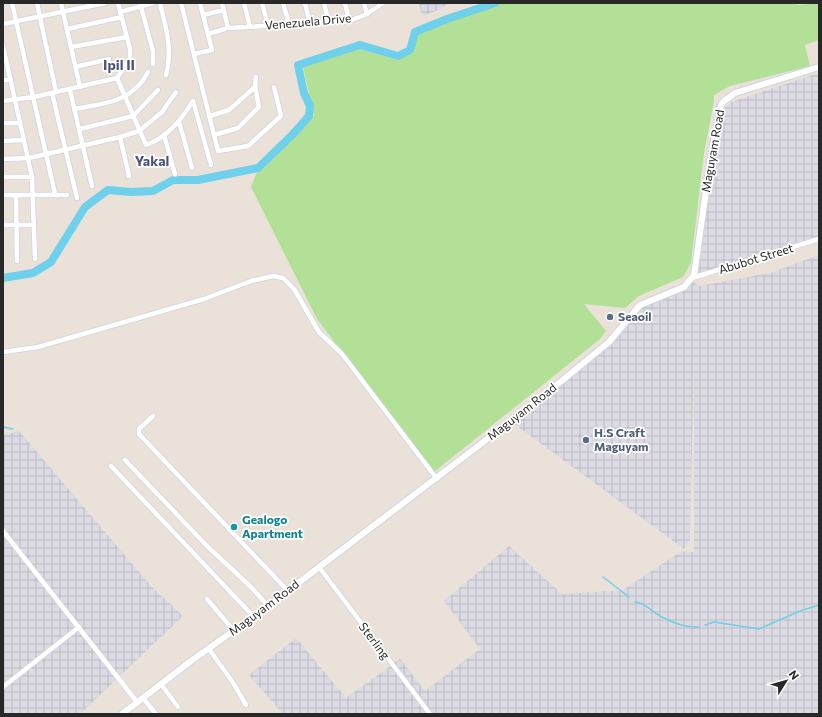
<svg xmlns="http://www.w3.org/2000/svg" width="822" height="717" font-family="Commissioner,sans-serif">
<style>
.industrial{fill:url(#industrial-grid)}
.grass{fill:#b3e097}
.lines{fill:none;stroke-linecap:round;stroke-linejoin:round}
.stream{stroke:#6ed0eb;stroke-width:1.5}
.river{stroke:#6ed0eb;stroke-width:8}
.minor-casing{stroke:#cfd3e1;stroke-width:6}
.secondary-casing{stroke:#cfd3e1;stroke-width:8}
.minor{stroke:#fff;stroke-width:4.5}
.secondary{stroke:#fff;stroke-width:6}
.service-dot{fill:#5c6f8a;stroke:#fff;stroke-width:1.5}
.culture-dot{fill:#0f9aa8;stroke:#fff;stroke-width:1.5}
.labels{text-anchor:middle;stroke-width:3.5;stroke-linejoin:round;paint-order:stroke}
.street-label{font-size:12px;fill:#282828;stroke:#fff}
.service-label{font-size:12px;font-weight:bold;fill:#4e5e75;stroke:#fff;text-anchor:start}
.culture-label{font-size:12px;font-weight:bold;fill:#0d838f;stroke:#fff;text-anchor:start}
.quarter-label{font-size:14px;font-weight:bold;fill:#4a5477;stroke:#fff}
</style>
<defs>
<pattern id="industrial-grid" width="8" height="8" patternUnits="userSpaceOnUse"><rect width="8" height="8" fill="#dcdae2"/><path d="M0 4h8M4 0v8" fill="none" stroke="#bdbbc2"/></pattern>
</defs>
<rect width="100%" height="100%" fill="#eae2d9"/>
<g class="industrial">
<path d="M419 3H449L439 10 422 16Z"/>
<path d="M819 73V237L698 277 711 184 723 113 726 106 731 102Z"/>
<path d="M819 255V714H283L249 675 296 638 346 698 400 659 425 691 480 649 444 601 509 546 562 594 623 590 682 551 694 552V344L690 540 684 549 513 423 609 343 641 306 686 289 693 282 699 286 775 272V271Z"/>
<path d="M19 431 151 586 183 616 80 714H3V435Z"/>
</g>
<path class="grass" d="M499 3H797V5L819 3V40L805 45 810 66 730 86 714 95V101L704 153 691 263 683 277 639 296 625 308 584 304 606 331 600 339 434 472 317 319 251 187 256 174 314 116 303 67 360 49 397 60 412 51 417 33 478 10 495 6Z"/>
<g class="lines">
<g class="stream">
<path d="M3 427 13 429"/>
<path d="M603 577 629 597"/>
<path d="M635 602C644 602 651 611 660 616 671 622 686 628 699 627"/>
<path d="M705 625 714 622 759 629 800 611 819 605"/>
</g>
<path class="river" d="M3 278 33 273 51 262 85 207 108 190 131 192 153 191 173 180H198L258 168 293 134 309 116 310 106 304 93 298 65 360 45 398 56 410 50 415 32 447 19 495 3"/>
<defs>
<g id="minor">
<path d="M12 3 55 194"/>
<path d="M37 3 56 92"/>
<path d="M61 3 80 87"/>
<path d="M140 3 153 51V64"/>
<path d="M160 3C166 29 173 48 166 75"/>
<path d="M181 3 218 151 248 146 281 116 274 87"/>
<path d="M222 3 228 28 349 21 367 14 383 3"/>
<path d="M244 3 250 27"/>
<path d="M262 3 268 25"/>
<path d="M283 3 289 24"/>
<path d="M305 3 310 24"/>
<path d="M324 3 329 23"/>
<path d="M345 3 349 21"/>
<path d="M364 3 367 14"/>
<path d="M120 12 153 3"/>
<path d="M203 15 220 11"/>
<path d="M3 24 105 3"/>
<path d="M67 29 122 17"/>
<path d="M208 34 225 29"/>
<path d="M3 46 32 177 35 259"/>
<path d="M71 47 127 37"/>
<path d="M194 54 212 50 200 3"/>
<path d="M75 67 109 59"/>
<path d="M117 78 146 145C168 137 181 120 193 101"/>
<path d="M3 80H11"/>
<path d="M70 90 92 186"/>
<path d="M52 93 77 198"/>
<path d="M3 101 34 97 117 78 130 59V49L118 3"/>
<path d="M193 101 211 165"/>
<path d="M74 109C104 104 133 102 148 72"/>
<path d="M210 116 229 110 255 87"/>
<path d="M179 122 192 168"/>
<path d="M3 123H20"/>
<path d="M80 129 133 116 158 90"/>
<path d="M164 135 175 174"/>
<path d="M214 135 238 128 259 107 255 87 256 77"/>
<path d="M120 137 129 176"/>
<path d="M3 141 24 140"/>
<path d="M3 159 29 158 120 137 139 131 162 112 176 92"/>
<path d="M3 177H32"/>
<path d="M3 195H67"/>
<path d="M16 195 17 261"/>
<path d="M3 225H34"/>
<path d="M692 278 819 239"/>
<path d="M3 352 38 347 204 299 251 281 273 276 283 278 294 289 319 332 342 354 437 479"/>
<path d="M153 416 139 429V434L288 591"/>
<path d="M125 460 207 546 250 586 268 606"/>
<path d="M111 466 254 617"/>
<path d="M3 531 137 702"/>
<path d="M319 567 430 714"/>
<path d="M207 599 234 631"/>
<path d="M209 649 232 681 246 705"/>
<path d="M161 684 178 707"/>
<path d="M3 687 79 627"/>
<path d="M143 698 156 714"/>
</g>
<path id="secondary" d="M122 714 191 661 268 606 536 402 609 342 640 305 684 287 694 275 711 156 721 105 724 101 735 93 819 67"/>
</defs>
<use href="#minor" class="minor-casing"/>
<use href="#secondary" class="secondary-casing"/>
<use href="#minor" class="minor"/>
<use href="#secondary" class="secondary"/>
</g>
<g class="service-dot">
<circle cx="610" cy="317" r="4"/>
<circle cx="586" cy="440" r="4"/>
</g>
<circle class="culture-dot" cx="234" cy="527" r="4"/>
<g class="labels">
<g class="street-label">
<text transform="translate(308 22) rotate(-5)" y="4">Venezuela Drive</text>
<text transform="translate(713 151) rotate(-80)" y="4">Maguyam Road</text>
<text transform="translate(756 259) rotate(-17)" y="4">Abubot Street</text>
<text transform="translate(522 412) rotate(-38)" y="4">Maguyam Road</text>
<text transform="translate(264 608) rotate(-37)" y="4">Maguyam Road</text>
<text transform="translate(374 641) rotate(53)" y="4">Sterling</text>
</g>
<g class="service-label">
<text x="618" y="321">Seaoil</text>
<text x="594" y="437">H.S Craft<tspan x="594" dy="14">Maguyam</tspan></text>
</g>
<g class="culture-label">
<text x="242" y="524">Gealogo<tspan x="242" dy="14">Apartment</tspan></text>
</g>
<g class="quarter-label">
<text x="119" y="70">Ipil II</text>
<text x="152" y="166">Yakal</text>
</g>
</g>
<rect width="822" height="717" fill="none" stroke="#282828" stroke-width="8"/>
<g transform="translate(786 681) rotate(53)" stroke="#ffffff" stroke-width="3" paint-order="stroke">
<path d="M0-3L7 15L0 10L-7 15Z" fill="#282828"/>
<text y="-6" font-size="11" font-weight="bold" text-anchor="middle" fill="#282828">N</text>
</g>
</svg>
